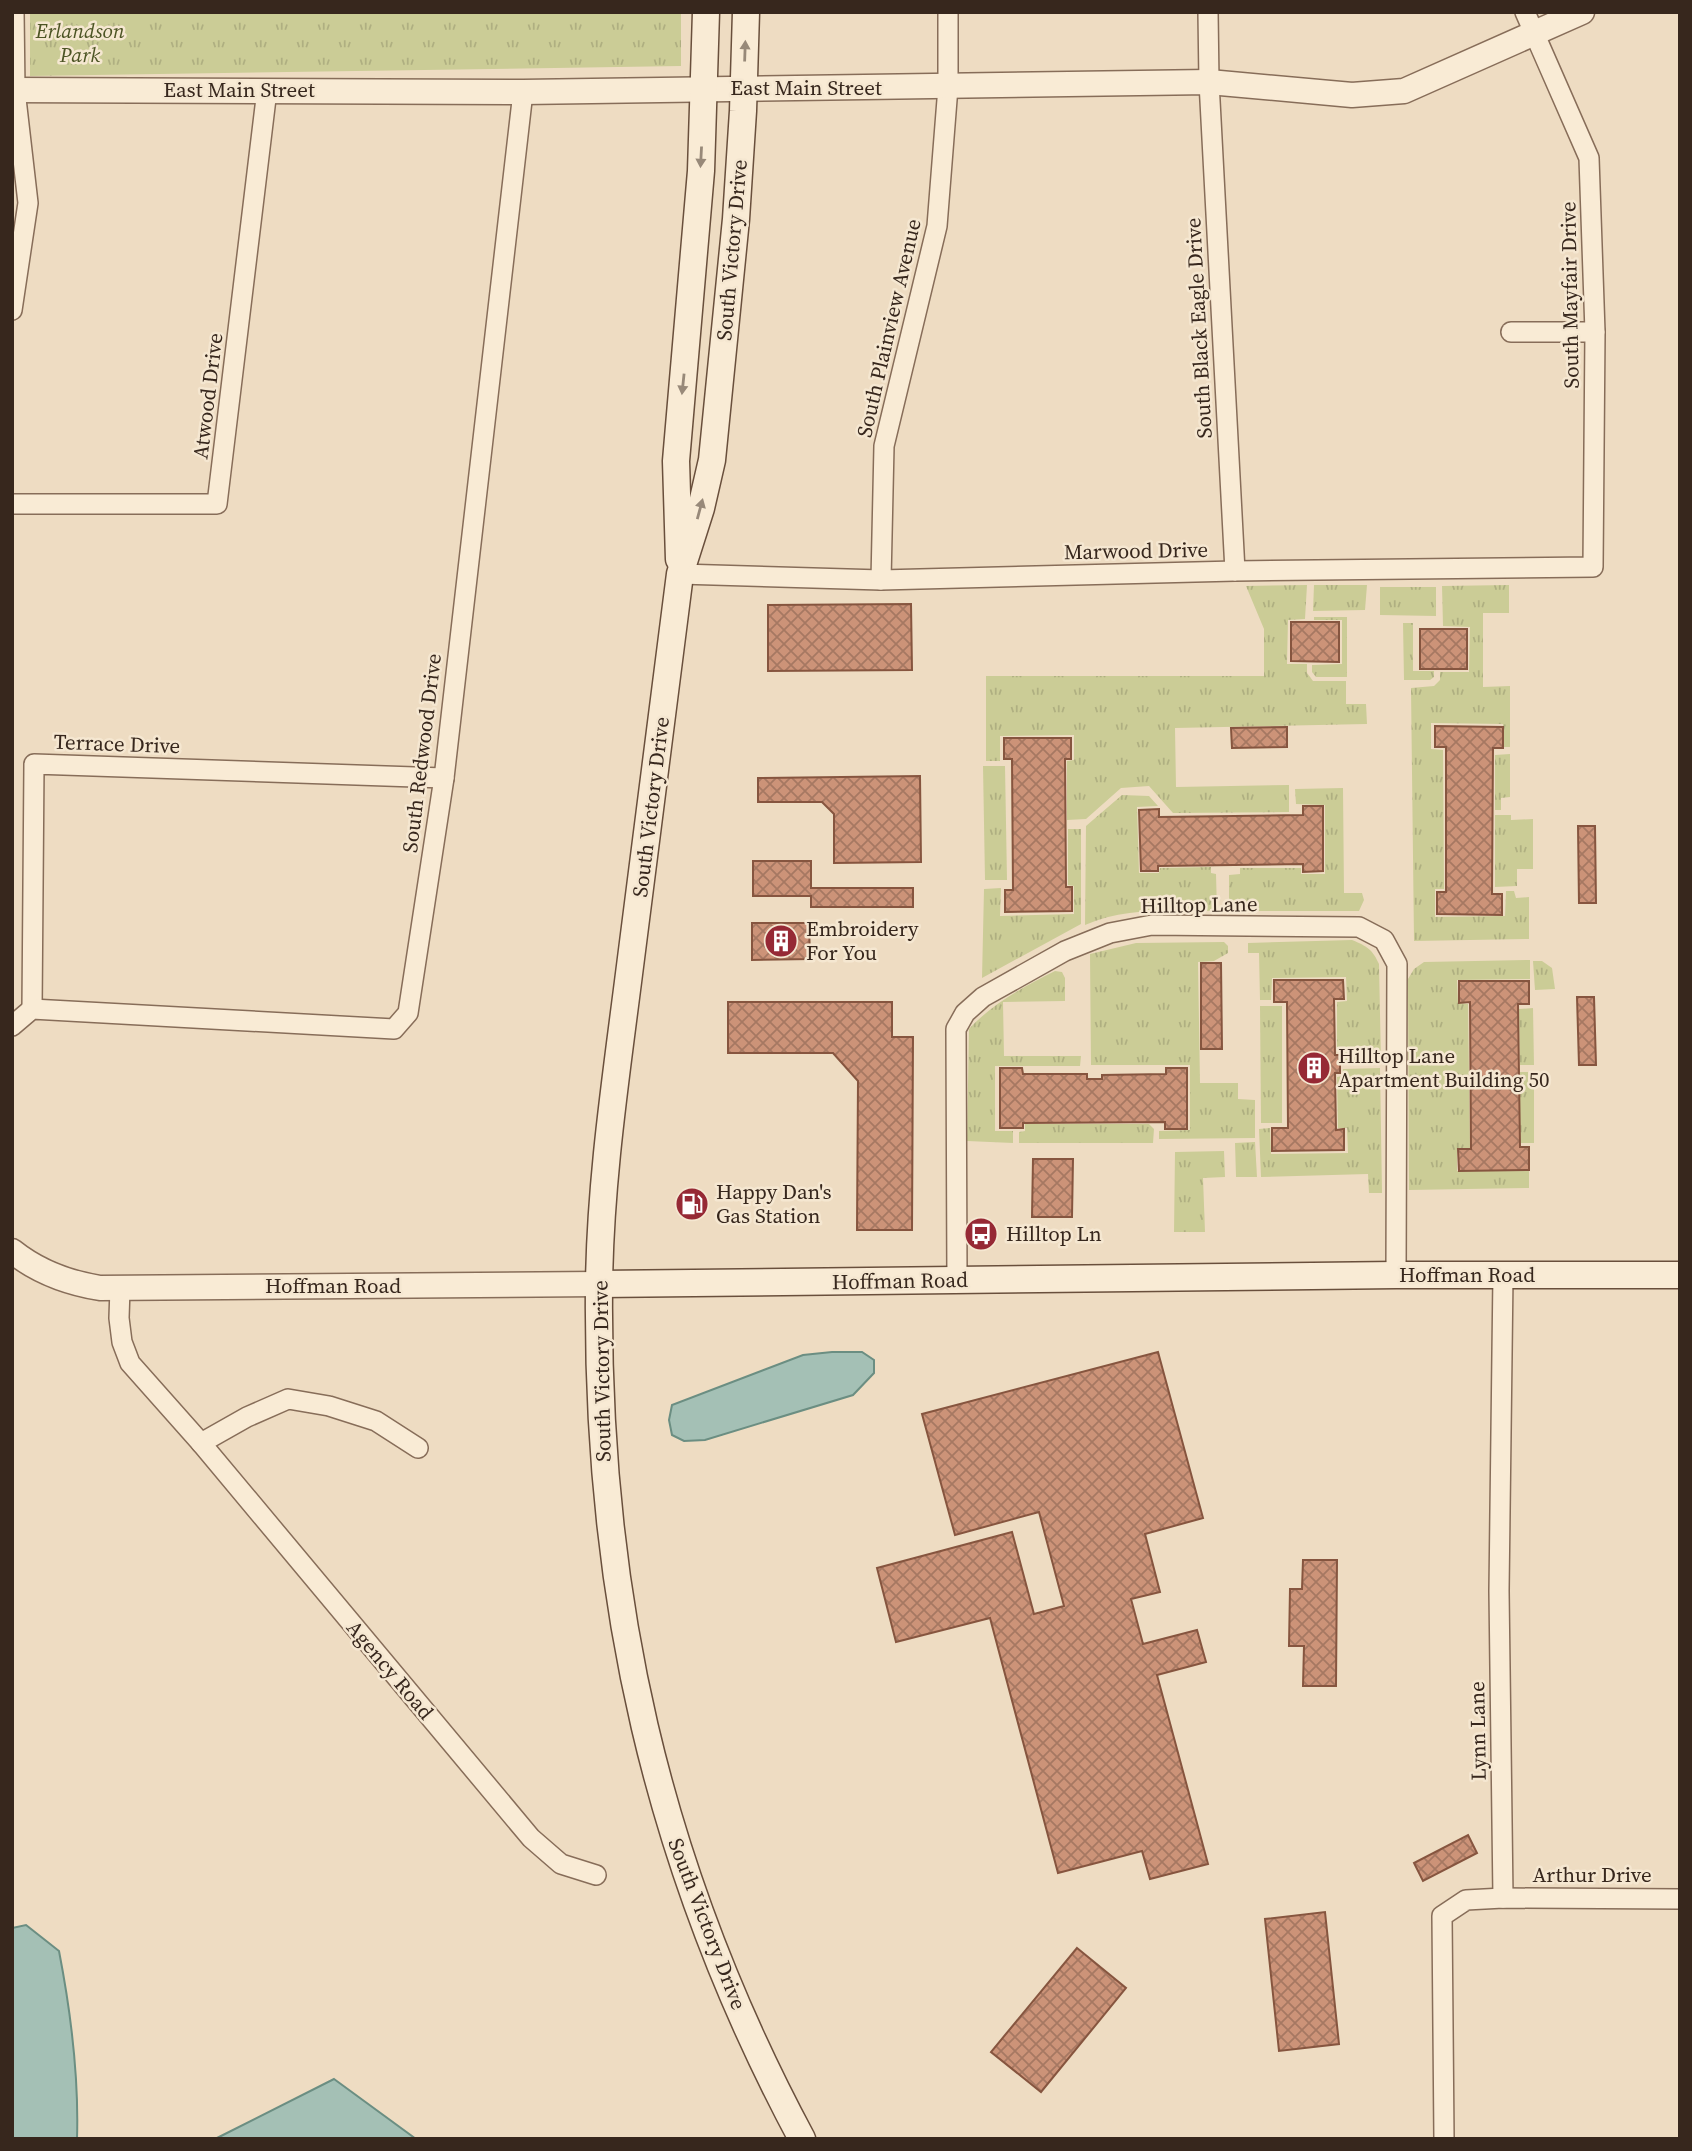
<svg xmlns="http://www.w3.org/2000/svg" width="1692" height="2151" font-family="'Source Serif 4',serif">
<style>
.grass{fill:url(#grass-tufts)}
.water{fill:#a4c0b5;stroke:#6b8e82;stroke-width:2}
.building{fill:url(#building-cross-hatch);stroke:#86553f;stroke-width:2}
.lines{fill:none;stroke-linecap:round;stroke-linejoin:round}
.minor-casing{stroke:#876d59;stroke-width:22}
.tertiary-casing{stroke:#876d59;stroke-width:27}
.secondary-casing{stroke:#694f3c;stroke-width:29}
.minor{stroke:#f9ebd5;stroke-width:19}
.tertiary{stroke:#f9ebd5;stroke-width:24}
.secondary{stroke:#f9ebd5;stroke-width:26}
.oneway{fill:#988979}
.labels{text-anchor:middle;stroke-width:5;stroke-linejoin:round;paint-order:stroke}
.park-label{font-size:21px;font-style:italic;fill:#4c5424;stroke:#f5e7d1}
.street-label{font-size:21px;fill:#37271d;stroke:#f5e7d1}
.poi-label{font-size:21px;fill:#37271d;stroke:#f5e7d1;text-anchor:start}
</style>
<defs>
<pattern id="grass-tufts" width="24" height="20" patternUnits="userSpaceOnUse" patternTransform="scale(1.75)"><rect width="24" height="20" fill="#cbcc96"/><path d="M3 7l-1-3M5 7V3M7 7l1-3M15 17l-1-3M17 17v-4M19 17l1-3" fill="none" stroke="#afaf81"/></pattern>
<pattern id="building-cross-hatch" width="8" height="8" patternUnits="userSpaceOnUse" patternTransform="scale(1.75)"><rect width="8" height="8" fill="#cc9378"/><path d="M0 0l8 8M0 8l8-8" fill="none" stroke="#a67862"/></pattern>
</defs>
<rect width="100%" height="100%" fill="#eedcc2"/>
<g class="grass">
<path d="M30 12H681V66L30 76Z"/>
<path d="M1307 585 1305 619 1288 620 1287 664H1307V673L1313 681H1346V704H1366L1367 724 1175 728 1176 787 1289 785V812L1173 813 1149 786 1121 788 1086 819 1067 820V761L1074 760V735L1000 736V761H986V676H1264V629L1246 586Z"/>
<path d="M1314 585H1367L1365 610 1313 611Z"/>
<path d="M1509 585V613H1483V687L1510 686V747H1504L1503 724 1431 723V749L1443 750 1444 889H1435V917L1505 916 1506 891H1514L1516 898 1529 897V939L1414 941 1411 688 1434 686 1440 680V672H1469L1470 627 1443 626 1442 586Z"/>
<path d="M1380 587H1436V616L1380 615Z"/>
<path d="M1314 617H1347V677H1316L1312 672V665L1342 664V620H1314Z"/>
<path d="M1403 623H1413V671H1434V677L1430 680H1404Z"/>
<path d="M1510 754V797L1501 798V810H1495V755Z"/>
<path d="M983 766H1005L1007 880H985Z"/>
<path d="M1343 788 1344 893H1362L1364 900 1359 911H1229V875L1240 874V868H1301V874H1325V805L1296 804 1295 789Z"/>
<path d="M1122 795 1149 796 1158 806 1137 807 1139 873H1159L1160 868 1211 867V873L1216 874 1217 911C1172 911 1127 907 1085 925L1086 826Z"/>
<path d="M1495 815H1511V820L1533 819V869H1517V886L1495 887Z"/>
<path d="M1068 829H1081V924L982 978 984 889 1001 888 1000 916 1074 914V886L1068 885Z"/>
<path d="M1352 940C1367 946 1373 950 1379 964L1381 1062 1344 1061V1049H1337V1002L1347 1001 1346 977 1272 978 1271 1000H1260L1259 953H1248V943Z"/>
<path d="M1224 942 1228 946V953L1214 961 1198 962 1200 1083H1238V1099L1255 1100V1138L1159 1139V1131L1190 1130V1065H1091L1090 954 1136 943Z"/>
<path d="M1530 960V979L1457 980 1458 1003 1468 1004 1470 1148H1457V1171H1529V1188L1409 1190 1408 979 1414 969 1424 962Z"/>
<path d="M1533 961H1542L1552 968 1555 989 1535 990Z"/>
<path d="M1055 971 1062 972 1065 978V1001L1003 1002 1004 1056H1081L1080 1066H995V1131H1013V1143L967 1141 969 1029C993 1003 1023 987 1055 971Z"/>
<path d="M1260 1006H1282V1123H1261Z"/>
<path d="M1533 1008 1534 1065H1520L1519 1009Z"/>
<path d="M1380 1068 1382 1193H1369L1368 1174 1261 1177 1259 1129 1270 1128 1271 1154 1348 1153 1347 1128H1338L1337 1077 1342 1076 1343 1069Z"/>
<path d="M1520 1072H1528V1083H1534V1143H1520Z"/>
<path d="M1025 1124H1149L1154 1129 1153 1143H1019V1132L1025 1131Z"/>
<path d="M1255 1142 1257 1177H1236L1235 1143Z"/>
<path d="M1224 1151 1225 1177 1203 1178 1205 1232H1174L1175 1152Z"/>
</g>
<g class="water">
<path d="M832 1352H862L874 1360V1373L853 1395 705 1440 684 1441 672 1435 669 1420 672 1405 803 1355Z"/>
<path d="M26 1925 59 1951C71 2013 79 2075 77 2139H12V1928Z"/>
<path d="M334 2079 416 2139H215Z"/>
</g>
<g class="building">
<path d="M911 604 912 670 768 671V605Z"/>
<path d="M1291 622H1339V662L1291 661Z"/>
<rect x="1420" y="629" width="47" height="40"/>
<path d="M1435 726 1503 727V748H1493L1492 894H1502V915L1437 914V892H1446V747H1435Z"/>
<path d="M1287 727V747L1232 748 1231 728Z"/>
<path d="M1004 738H1071V759H1065L1066 887H1072V911L1005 912V890H1013L1012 759H1004Z"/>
<path d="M920 776 921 862 834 863V814L822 802H758V778Z"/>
<path d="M1303 806H1323V871L1303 872V864L1158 866V871H1141L1139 810 1159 809V817L1303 815Z"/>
<path d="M1578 826H1595L1596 903H1579Z"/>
<path d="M753 861H811V888H913V907H811V896H753Z"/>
<path d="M752 923H809L810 959 752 960Z"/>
<path d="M1201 963H1221L1222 1049H1201Z"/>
<path d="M1274 980H1343L1344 999H1334L1335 1055H1340V1073H1335L1336 1130 1344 1129V1150L1272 1151V1128H1288L1287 1002H1274Z"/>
<path d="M1459 981H1529V1004H1518L1520 1147H1529V1170L1459 1171 1458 1149H1471L1470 1002 1459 1003Z"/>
<path d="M1577 997H1594L1596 1065H1579Z"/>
<path d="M728 1002H892V1037H913L912 1230H857L858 1081 833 1053H728Z"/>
<path d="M1000 1068H1022L1023 1074H1087V1079H1102V1075L1166 1074V1068H1187V1129H1165V1122L1023 1123V1128H1000Z"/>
<path d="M1033 1159H1073L1072 1217H1032Z"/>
<path d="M1158 1352 1203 1518 1145 1534 1160 1592 1131 1599 1143 1644 1197 1630 1206 1662 1157 1675 1208 1864 1150 1879 1142 1851 1058 1873 990 1618 896 1642 877 1568 1012 1532 1034 1614 1064 1606 1039 1512 955 1535 922 1414Z"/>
<path d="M1303 1560H1337L1336 1686H1303L1304 1646H1289L1290 1589H1302Z"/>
<path d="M1468 1835 1477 1853 1423 1881 1414 1863Z"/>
<path d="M1325 1912 1339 2044 1279 2051 1265 1919Z"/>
<path d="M1077 1948 1126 1988 1041 2092 991 2052Z"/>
</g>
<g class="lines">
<defs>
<g id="minor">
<path d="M1208 12 1209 82 1235 571"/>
<path d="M12 310 28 203 15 90 14 12"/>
<path d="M1511 332H1595"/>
<path d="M12 504H217L267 90"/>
<path d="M680 574 881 580 1235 571 1593 567 1595 332 1589 158 1525 12"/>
<path d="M881 580 884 446 937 226 948 87V12"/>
<path d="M32 1009 34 764 444 778"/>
<path d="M12 1026 32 1009 394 1029 408 1013 444 778 523 92"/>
<path d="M1503 1275 1499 1591 1503 1898"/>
<path d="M957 1280 956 1029 965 1013 983 997 1065 951 1110 933 1152 925 1359 927 1384 940 1397 964 1396 1275"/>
<path d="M120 1288 119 1318 122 1342 130 1363 201 1443 531 1838 561 1864 596 1875"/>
<path d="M201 1443 247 1417 288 1399 329 1406 376 1421 418 1448"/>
<path d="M1444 2139 1442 1916 1466 1900 1503 1898 1680 1899"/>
</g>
<g id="tertiary">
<path d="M12 90 523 92 1209 82 1352 95 1404 91 1582 12"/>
<path d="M12 1251C37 1271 69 1283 100 1288L599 1284"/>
</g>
<g id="secondary">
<path d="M746 12 743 111 736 219 712 460 701 508 680 574C664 708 646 841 629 974 616 1077 600 1182 599 1287 596 1594 656 1867 802 2139"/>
<path d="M679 559 676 461 701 171 706 12"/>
<path d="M599 1284 1396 1275H1680"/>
</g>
</defs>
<use href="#minor" class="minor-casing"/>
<use href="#tertiary" class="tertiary-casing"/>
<use href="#secondary" class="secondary-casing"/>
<use href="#minor" class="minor"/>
<use href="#tertiary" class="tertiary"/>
<use href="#secondary" class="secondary"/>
</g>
<defs><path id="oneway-solid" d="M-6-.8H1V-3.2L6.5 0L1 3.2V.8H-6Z" transform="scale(1.75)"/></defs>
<g class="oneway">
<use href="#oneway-solid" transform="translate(745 51) rotate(-88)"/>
<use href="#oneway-solid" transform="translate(701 157) rotate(93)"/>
<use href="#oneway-solid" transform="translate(683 384) rotate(96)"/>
<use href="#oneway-solid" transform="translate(700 509) rotate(-75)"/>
</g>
<defs>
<symbol id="building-disc" viewBox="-11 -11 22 22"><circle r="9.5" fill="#962935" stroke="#f5e7d1"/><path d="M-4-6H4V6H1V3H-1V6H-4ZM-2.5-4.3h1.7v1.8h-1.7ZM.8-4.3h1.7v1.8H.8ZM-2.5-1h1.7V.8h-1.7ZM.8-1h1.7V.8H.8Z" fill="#fff"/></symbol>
<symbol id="fuel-disc" viewBox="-11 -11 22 22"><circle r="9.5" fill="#962935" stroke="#f5e7d1"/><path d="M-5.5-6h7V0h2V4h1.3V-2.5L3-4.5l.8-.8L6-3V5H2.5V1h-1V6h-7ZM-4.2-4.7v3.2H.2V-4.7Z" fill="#fff"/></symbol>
<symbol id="bus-disc" viewBox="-11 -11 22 22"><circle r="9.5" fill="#962935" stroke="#f5e7d1"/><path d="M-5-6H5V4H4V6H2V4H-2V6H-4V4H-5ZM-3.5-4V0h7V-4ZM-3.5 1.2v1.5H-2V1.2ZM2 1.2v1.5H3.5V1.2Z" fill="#fff"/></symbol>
</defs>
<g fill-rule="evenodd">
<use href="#building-disc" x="762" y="922" width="38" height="38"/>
<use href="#building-disc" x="1295" y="1049" width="38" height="38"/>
<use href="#fuel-disc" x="673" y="1185" width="38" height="38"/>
<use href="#bus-disc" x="962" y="1215" width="38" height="38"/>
</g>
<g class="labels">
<g class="park-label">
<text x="80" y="38">Erlandson<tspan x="80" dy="24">Park</tspan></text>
</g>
<g class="street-label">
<text x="806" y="95">East Main Street</text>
<text x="239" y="97">East Main Street</text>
<text transform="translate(732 250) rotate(-85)" y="7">South Victory Drive</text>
<text transform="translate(1570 295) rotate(-91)" y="7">South Mayfair Drive</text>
<text transform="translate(889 328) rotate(-77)" y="7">South Plainview Avenue</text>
<text transform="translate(1199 328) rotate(-93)" y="7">South Black Eagle Drive</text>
<text transform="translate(208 396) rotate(-83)" y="7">Atwood Drive</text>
<text transform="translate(1136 551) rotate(-1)" y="7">Marwood Drive</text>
<text transform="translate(117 744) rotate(2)" y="7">Terrace Drive</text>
<text transform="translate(422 753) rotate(-83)" y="7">South Redwood Drive</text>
<text transform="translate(651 807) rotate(-83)" y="7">South Victory Drive</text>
<text transform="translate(1199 905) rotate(-1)" y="7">Hilltop Lane</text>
<text x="1467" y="1282">Hoffman Road</text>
<text transform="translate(900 1281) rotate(-1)" y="7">Hoffman Road</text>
<text x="333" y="1293">Hoffman Road</text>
<text transform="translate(602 1371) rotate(-91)" y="7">South Victory Drive</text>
<text transform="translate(390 1670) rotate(50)" y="7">Agency Road</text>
<text transform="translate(1478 1731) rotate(-91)" y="7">Lynn Lane</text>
<text x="1592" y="1882">Arthur Drive</text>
<text transform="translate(707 1924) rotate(69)" y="7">South Victory Drive</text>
</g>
<g class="poi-label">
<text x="806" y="936">Embroidery<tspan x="806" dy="24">For You</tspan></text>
<text x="1338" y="1063">Hilltop Lane<tspan x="1338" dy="24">Apartment Building 50</tspan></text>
<text x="716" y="1199">Happy Dan's<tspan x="716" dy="24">Gas Station</tspan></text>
<text x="1006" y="1241">Hilltop Ln</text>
</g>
</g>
<rect width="1692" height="2151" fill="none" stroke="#37271d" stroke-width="28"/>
</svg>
